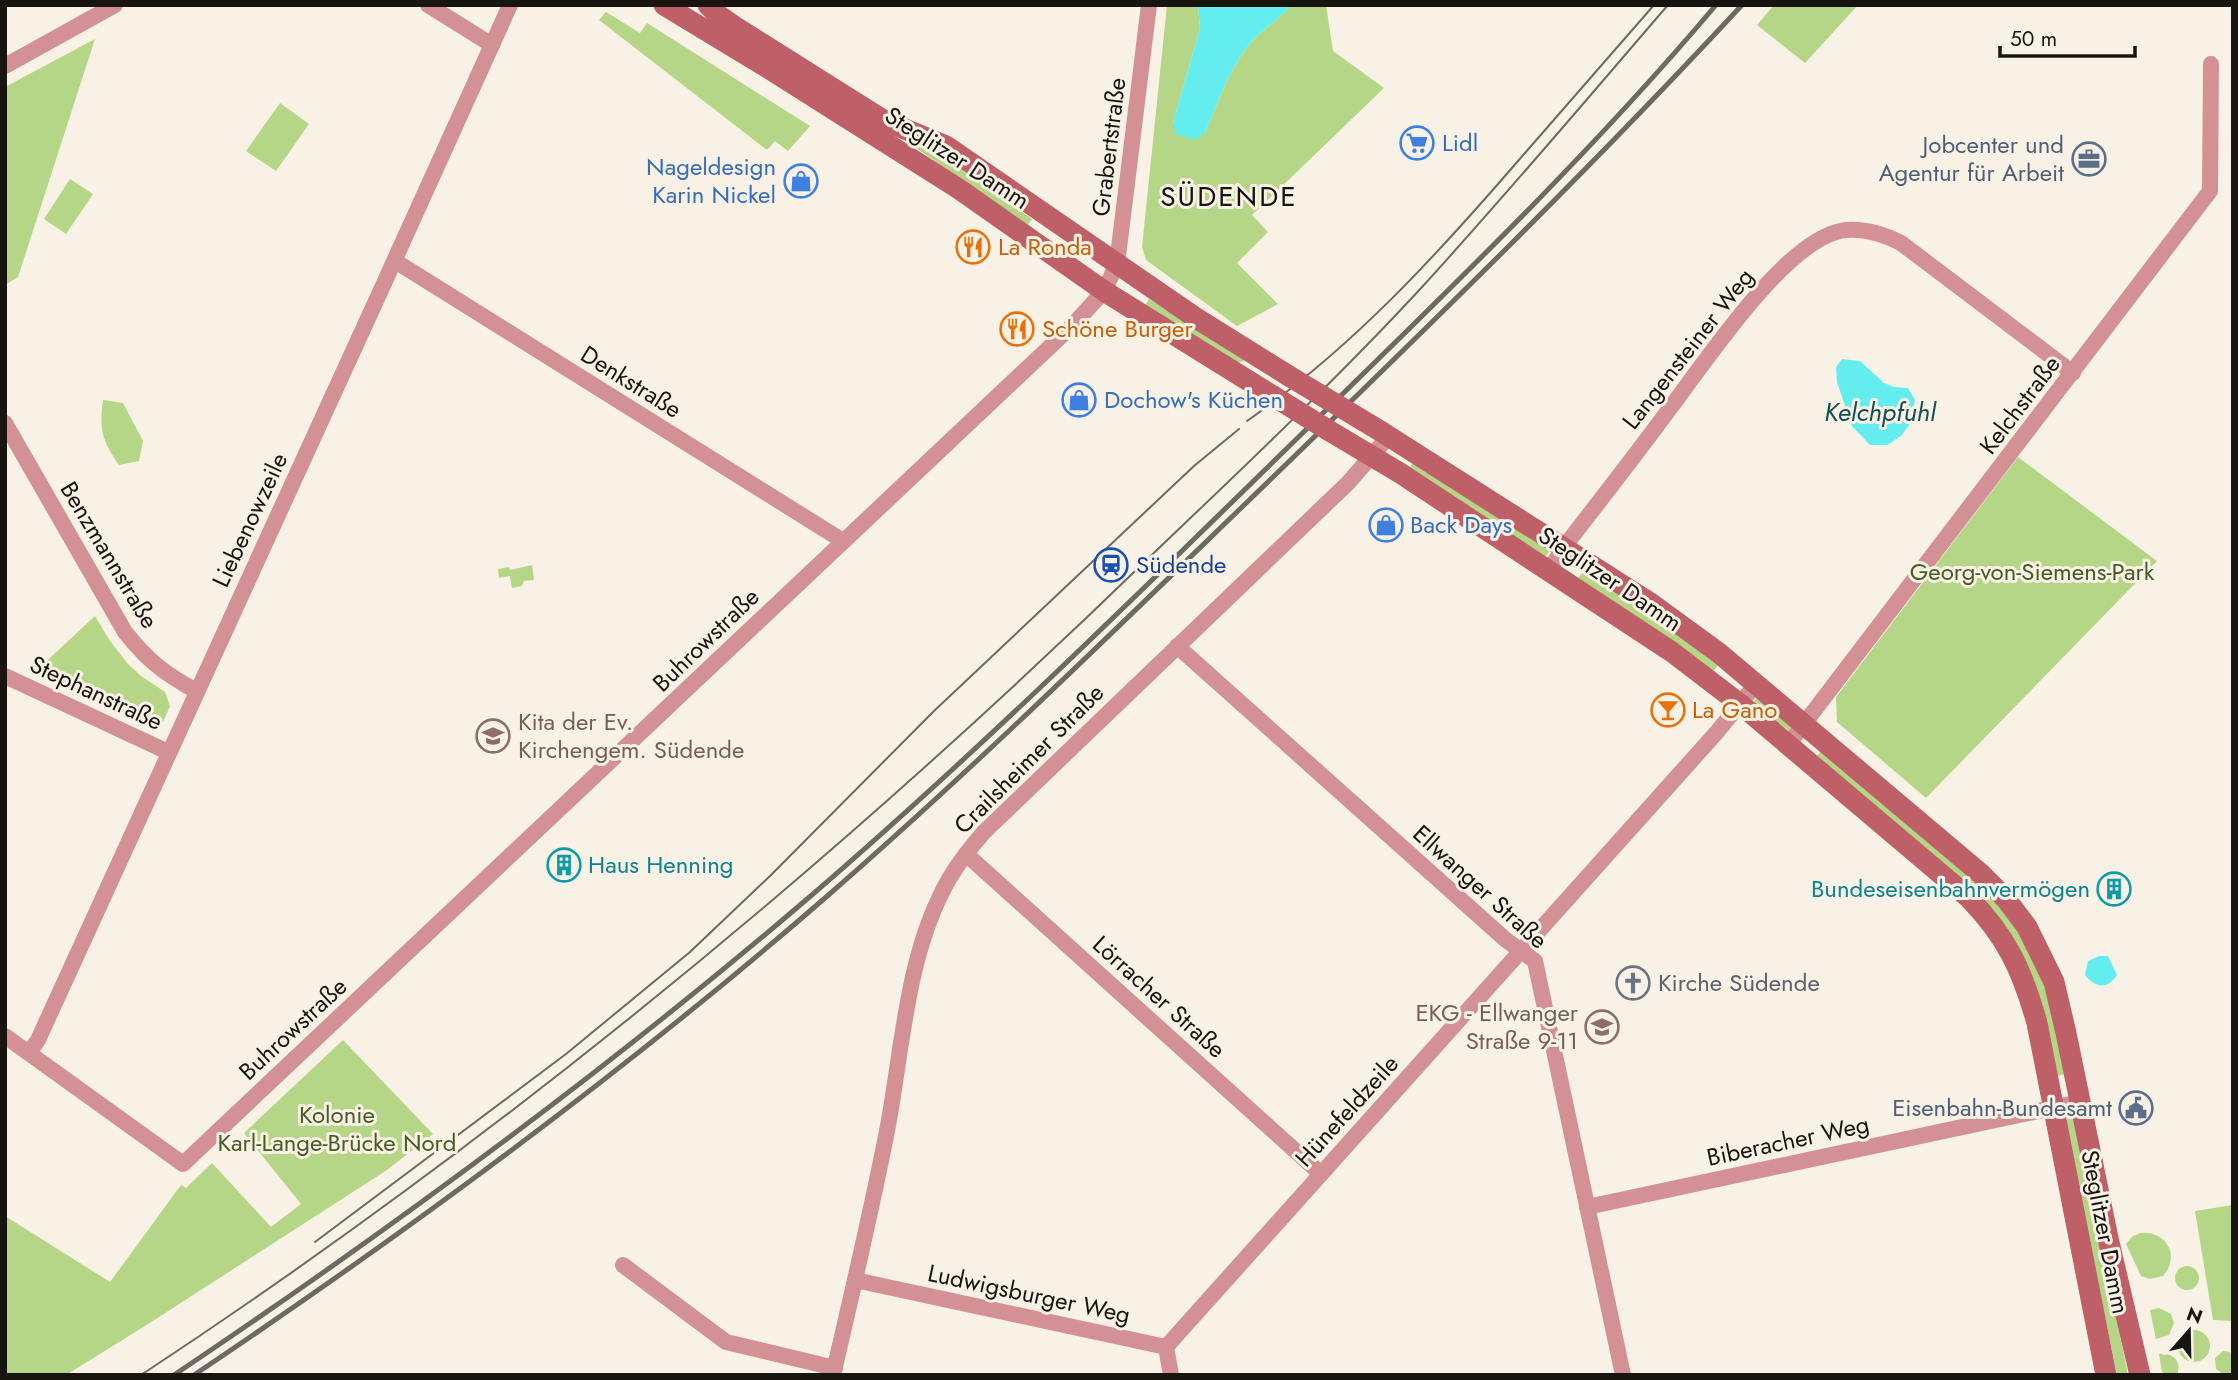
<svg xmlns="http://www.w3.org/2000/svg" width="2238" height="1380" font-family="Jost,sans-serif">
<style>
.green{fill:#b5d686}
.water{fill:#64edef}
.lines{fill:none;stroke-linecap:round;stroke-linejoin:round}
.minor{stroke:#d39195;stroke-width:16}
.secondary{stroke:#bf6068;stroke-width:21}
.tram{stroke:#6e6a63;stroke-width:2}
.rail{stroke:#6e6a63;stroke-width:5}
.secondary-bridge{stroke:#bf6068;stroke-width:21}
.labels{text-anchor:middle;stroke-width:6;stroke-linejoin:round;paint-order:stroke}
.shop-label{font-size:24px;fill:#366cbe;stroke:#f8f1e5;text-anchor:start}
.service-label{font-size:24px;fill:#4e5e75;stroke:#f8f1e5;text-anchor:end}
.street-label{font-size:24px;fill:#181511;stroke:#f8f1e5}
.food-label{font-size:24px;fill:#c56008;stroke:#f8f1e5;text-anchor:start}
.transit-label{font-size:24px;fill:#164399;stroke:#f8f1e5;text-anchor:start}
.park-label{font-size:24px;fill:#465c21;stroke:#f8f1e5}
.education-label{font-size:24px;fill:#785e54;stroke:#f8f1e5;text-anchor:start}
.culture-label{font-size:24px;fill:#0d838f;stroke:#f8f1e5;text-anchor:start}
.worship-label{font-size:24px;fill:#5b616d;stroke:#f8f1e5;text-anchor:start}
.water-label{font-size:26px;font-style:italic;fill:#134f50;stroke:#f8f1e5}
.quarter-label{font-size:28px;letter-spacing:2px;fill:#181511;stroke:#f8f1e5}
</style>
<rect width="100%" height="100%" fill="#f8f1e5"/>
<g class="green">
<path d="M1167 5H1198L1200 28 1173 123 1205 133C1219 101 1230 65 1254 39 1265 27 1281 19 1291 5H1326L1333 51 1384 88 1252 215 1268 232 1237 263 1278 304 1237 326 1146 260 1142 247Z"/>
<path d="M1774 5H1858L1805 63 1757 25Z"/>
<path d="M606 12 640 33 647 23 810 126 788 151 775 141 767 150 599 20Z"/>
<path d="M95 39 18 277 5 285V87Z"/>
<path d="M280 103 309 124 276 171 246 151Z"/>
<path d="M897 135 933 150 1032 219 1028 225Z"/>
<path d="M70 179 93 194 66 234 44 219Z"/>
<path d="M1149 299 1243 359 1244 361 1237 363 1144 307Z"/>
<path d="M103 400 123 403 143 441 139 461 119 465C102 441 99 429 103 400Z"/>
<path d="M2018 457 2157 561 1926 798 1837 722 1836 697Z"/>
<path d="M1414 460 1550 551 1545 557 1409 469Z"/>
<path d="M532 565 534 580 524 581 522 586 512 588 510 576 499 578 498 569 509 567 510 570Z"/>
<path d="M1584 570 1664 624 1719 664 1713 672 1578 579Z"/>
<path d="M95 616 110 641 128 664 141 676 165 692 170 706 163 722 153 725 37 670Z"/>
<path d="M1757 698 1792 727 1789 731 1753 703Z"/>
<path d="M1822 750 1966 871 2008 914 2042 975 2067 1074 2056 1076 2031 974 1815 758Z"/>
<path d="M343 1040 433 1134 387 1170 145 1326 66 1375H5V1216L110 1282 181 1185 186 1188 212 1163 271 1227 301 1204 244 1133Z"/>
<path d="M2073 1117 2076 1119 2128 1375H2117L2065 1121 2067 1119Z"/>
<path d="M2233 1205V1321L2213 1320 2195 1211Z"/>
<path d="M2140 1233C2166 1230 2181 1256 2163 1276L2150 1279 2141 1276 2126 1244 2133 1236Z"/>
<circle cx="2187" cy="1278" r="12"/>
<path d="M2159 1308 2171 1314 2174 1323 2169 1335 2156 1339 2150 1310Z"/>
<circle cx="2194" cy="1346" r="16"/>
<path d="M2223 1351 2230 1352 2233 1359V1373L2224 1375 2216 1369 2215 1358Z"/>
<path d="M2159 1354C2173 1352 2182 1361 2177 1375H2168L2162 1372Z"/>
</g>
<g class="water">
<path d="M1198 5H1291C1281 19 1265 27 1254 39 1230 65 1219 101 1205 133L1195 140 1176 134 1173 123 1200 28Z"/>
<path d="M1842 359 1860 361 1884 383 1894 387 1908 388 1915 400 1911 422 1901 436 1887 445H1870L1852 426 1837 382 1836 367Z"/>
<path d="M2099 956H2108L2117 975C2107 990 2096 988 2085 975L2088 961Z"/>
</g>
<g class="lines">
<g class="minor">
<path d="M428 5 492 45"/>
<path d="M5 66 115 5"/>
<path d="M395 261 843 541"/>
<path d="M5 423 125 632C148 661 164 673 196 691"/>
<path d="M1549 570 1564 547C1599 502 1634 457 1668 411 1704 364 1782 244 1840 231 1861 227 1883 234 1901 243L2073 373"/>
<path d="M1177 646 1506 940 1535 961 1623 1375"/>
<path d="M5 676 168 752"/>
<path d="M1788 745 2210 191 2211 64"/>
<path d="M966 854 1321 1174"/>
<path d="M5 1036 183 1164 1073 325 1104 291 1117 264 1149 5"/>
<path d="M29 1053 38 1040C194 694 355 351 510 5"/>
<path d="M1587 1207 2080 1102"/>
<path d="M623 1265 726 1342 835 1368"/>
<path d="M855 1280 1166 1347"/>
<path d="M1166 1347 1717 732 1756 684"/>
<path d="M1166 1347 1171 1375"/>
<path d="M833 1375C852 1294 871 1212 887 1131 903 1047 906 954 949 879 959 862 971 847 984 832L1348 483 1389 436"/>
</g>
<g class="secondary">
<path d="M664 5 768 68 959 189 1104 291 1273 396"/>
<path d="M708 5 717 14 737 28 883 120 946 146 1196 318 1289 376"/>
<path d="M1328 430 1400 473 1672 652 1740 704 1968 897C2007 937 2022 970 2037 1023L2106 1375"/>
<path d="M1382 432 1649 602 1719 653 1980 873 2006 899 2027 927 2054 982 2066 1033 2108 1238 2140 1375"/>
</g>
<g class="tram">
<path d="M1247 421C1351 349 1436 256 1518 161 1563 109 1609 57 1654 5"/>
<path d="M315 1242 566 1054 690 952 772 874 934 711 1194 466 1239 429"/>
<path d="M141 1375C507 1134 846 853 1159 548 1249 462 1339 377 1423 286 1507 194 1587 99 1668 5"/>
</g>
<g class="rail">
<path d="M174 1375C396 1226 610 1068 813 894 973 756 1124 608 1275 460 1426 312 1580 166 1716 5"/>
<path d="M194 1375C413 1228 626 1071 825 898 979 764 1125 620 1272 478 1432 323 1591 168 1742 5"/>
</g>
<g class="secondary-bridge">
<path d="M1289 376 1382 432"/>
<path d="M1273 396 1328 430"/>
</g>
</g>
<defs>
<symbol id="supermarket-ring" viewBox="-11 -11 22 22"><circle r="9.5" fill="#f8f1e5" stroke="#3f7fe0" stroke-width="1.5"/><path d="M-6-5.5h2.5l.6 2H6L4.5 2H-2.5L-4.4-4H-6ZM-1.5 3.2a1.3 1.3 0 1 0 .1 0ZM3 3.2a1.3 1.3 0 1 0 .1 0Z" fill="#3f7fe0"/></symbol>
<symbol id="office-ring" viewBox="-11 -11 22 22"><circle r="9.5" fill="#f8f1e5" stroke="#5c6f8a" stroke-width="1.5"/><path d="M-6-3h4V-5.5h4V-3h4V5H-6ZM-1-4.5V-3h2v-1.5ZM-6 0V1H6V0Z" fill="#5c6f8a"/></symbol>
<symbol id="shop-ring" viewBox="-11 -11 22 22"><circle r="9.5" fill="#f8f1e5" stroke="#3f7fe0" stroke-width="1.5"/><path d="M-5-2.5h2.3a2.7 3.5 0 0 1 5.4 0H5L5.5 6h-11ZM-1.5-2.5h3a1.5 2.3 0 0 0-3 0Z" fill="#3f7fe0"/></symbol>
<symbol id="restaurant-ring" viewBox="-11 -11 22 22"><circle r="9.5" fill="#f8f1e5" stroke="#e8710a" stroke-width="1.5"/><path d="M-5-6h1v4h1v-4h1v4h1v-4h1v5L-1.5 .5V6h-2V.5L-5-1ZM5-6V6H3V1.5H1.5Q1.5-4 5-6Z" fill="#e8710a"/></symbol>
<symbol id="station-ring" viewBox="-11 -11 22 22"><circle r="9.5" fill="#f8f1e5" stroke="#1a4fb4" stroke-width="1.5"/><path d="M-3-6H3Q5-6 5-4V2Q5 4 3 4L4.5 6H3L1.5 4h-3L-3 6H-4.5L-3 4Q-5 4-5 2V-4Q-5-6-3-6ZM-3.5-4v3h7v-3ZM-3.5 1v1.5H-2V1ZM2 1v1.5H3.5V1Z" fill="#1a4fb4"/></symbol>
<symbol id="bar-ring" viewBox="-11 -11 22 22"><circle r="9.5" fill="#f8f1e5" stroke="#e8710a" stroke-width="1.5"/><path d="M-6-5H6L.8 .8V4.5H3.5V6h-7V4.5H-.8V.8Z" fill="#e8710a"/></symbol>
<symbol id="school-ring" viewBox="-11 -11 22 22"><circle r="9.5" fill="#f8f1e5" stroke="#8d6e63" stroke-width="1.5"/><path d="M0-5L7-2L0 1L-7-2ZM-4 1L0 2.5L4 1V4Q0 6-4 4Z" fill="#8d6e63"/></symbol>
<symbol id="building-ring" viewBox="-11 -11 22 22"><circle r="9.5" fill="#f8f1e5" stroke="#0f9aa8" stroke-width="1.5"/><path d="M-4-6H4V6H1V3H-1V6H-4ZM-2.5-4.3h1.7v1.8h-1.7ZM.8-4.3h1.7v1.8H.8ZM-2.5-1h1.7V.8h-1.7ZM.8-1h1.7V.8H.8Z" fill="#0f9aa8"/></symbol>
<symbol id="church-ring" viewBox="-11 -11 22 22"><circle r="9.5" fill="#f8f1e5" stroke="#6b7280" stroke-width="1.5"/><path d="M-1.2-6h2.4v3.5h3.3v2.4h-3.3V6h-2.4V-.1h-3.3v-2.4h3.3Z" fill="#6b7280"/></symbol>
<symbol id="civic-ring" viewBox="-11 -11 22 22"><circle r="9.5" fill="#f8f1e5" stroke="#5c6f8a" stroke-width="1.5"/><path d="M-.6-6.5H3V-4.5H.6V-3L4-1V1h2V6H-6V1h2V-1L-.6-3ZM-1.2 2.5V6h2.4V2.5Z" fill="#5c6f8a"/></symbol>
</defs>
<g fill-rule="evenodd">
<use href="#supermarket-ring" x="1398" y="124" width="38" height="38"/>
<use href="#office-ring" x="2070" y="140" width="38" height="38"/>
<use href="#shop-ring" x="782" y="162" width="38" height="38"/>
<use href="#restaurant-ring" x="954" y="228" width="38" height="38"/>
<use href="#restaurant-ring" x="998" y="310" width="38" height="38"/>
<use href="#shop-ring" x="1060" y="381" width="38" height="38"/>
<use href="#shop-ring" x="1367" y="506" width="38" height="38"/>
<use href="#station-ring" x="1092" y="546" width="38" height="38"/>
<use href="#bar-ring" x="1649" y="691" width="38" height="38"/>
<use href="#school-ring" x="474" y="717" width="38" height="38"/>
<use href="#building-ring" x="545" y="846" width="38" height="38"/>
<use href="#building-ring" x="2095" y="870" width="38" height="38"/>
<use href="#church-ring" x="1614" y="964" width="38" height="38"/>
<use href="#school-ring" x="1583" y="1008" width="38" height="38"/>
<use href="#civic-ring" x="2117" y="1089" width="38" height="38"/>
</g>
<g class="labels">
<g class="shop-label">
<text x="1442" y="151">Lidl</text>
<text x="776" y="175" text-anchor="end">Nageldesign<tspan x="776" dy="28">Karin Nickel</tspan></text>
<text x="1104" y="408">Dochow's Küchen</text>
<text x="1410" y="533">Back Days</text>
</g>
<g class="service-label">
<text x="2064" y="153">Jobcenter und<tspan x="2064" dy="28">Agentur für Arbeit</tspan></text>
<text x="2112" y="1116">Eisenbahn-Bundesamt</text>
</g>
<g class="street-label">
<text transform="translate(1109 147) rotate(-83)" y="8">Grabertstraße</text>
<text transform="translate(957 158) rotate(33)" y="8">Steglitzer Damm</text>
<text transform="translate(1688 349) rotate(-52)" y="8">Langensteiner Weg</text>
<text transform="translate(631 382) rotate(32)" y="8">Denkstraße</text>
<text transform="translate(2020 405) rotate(-53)" y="8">Kelchstraße</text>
<text transform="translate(250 520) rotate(-65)" y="8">Liebenowzeile</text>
<text transform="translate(109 555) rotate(59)" y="8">Benzmannstraße</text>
<text transform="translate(1610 579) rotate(34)" y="8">Steglitzer Damm</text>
<text transform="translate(706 640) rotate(-44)" y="8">Buhrowstraße</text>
<text transform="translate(96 693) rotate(25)" y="8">Stephanstraße</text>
<text transform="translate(1029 759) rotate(-45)" y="8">Crailsheimer Straße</text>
<text transform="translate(1480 887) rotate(42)" y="8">Ellwanger Straße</text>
<text transform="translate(1159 997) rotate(42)" y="8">Lörracher Straße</text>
<text transform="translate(293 1029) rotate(-43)" y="8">Buhrowstraße</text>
<text transform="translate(1347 1111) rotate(-48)" y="8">Hünefeldzeile</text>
<text transform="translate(1788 1141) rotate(-12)" y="8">Biberacher Weg</text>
<text transform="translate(2105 1232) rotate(79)" y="8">Steglitzer Damm</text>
<text transform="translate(1029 1294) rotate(12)" y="8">Ludwigsburger Weg</text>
</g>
<g class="food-label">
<text x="998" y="255">La Ronda</text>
<text x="1042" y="337">Schöne Burger</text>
<text x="1692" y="718">La Gano</text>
</g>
<g class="transit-label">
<text x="1136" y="573">Südende</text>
</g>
<g class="park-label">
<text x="2032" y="580">Georg-von-Siemens-Park</text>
<text x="337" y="1123">Kolonie<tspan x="337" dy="28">Karl-Lange-Brücke Nord</tspan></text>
</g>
<g class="education-label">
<text x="518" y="730">Kita der Ev.<tspan x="518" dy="28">Kirchengem. Südende</tspan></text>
<text x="1578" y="1021" text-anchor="end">EKG - Ellwanger<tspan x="1578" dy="28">Straße 9-11</tspan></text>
</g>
<g class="culture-label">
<text x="588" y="873">Haus Henning</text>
<text x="2090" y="897" text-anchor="end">Bundeseisenbahnvermögen</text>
</g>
<g class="worship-label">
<text x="1658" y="991">Kirche Südende</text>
</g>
<g class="water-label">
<text x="1880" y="421">Kelchpfuhl</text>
</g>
<g class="quarter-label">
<text x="1229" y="206">SÜDENDE</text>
</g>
</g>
<rect width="2238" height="1380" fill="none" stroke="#181511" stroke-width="14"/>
<g transform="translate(2189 1331) rotate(20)" stroke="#f8f1e5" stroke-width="5" paint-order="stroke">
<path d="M0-5L12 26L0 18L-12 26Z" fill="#181511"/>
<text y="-10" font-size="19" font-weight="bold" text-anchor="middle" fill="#181511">N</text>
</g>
<path d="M2000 46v10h135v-10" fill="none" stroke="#181511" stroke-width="3.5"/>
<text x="2010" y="46" font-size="21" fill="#181511" stroke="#f8f1e5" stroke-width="5" paint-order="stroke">50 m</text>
</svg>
